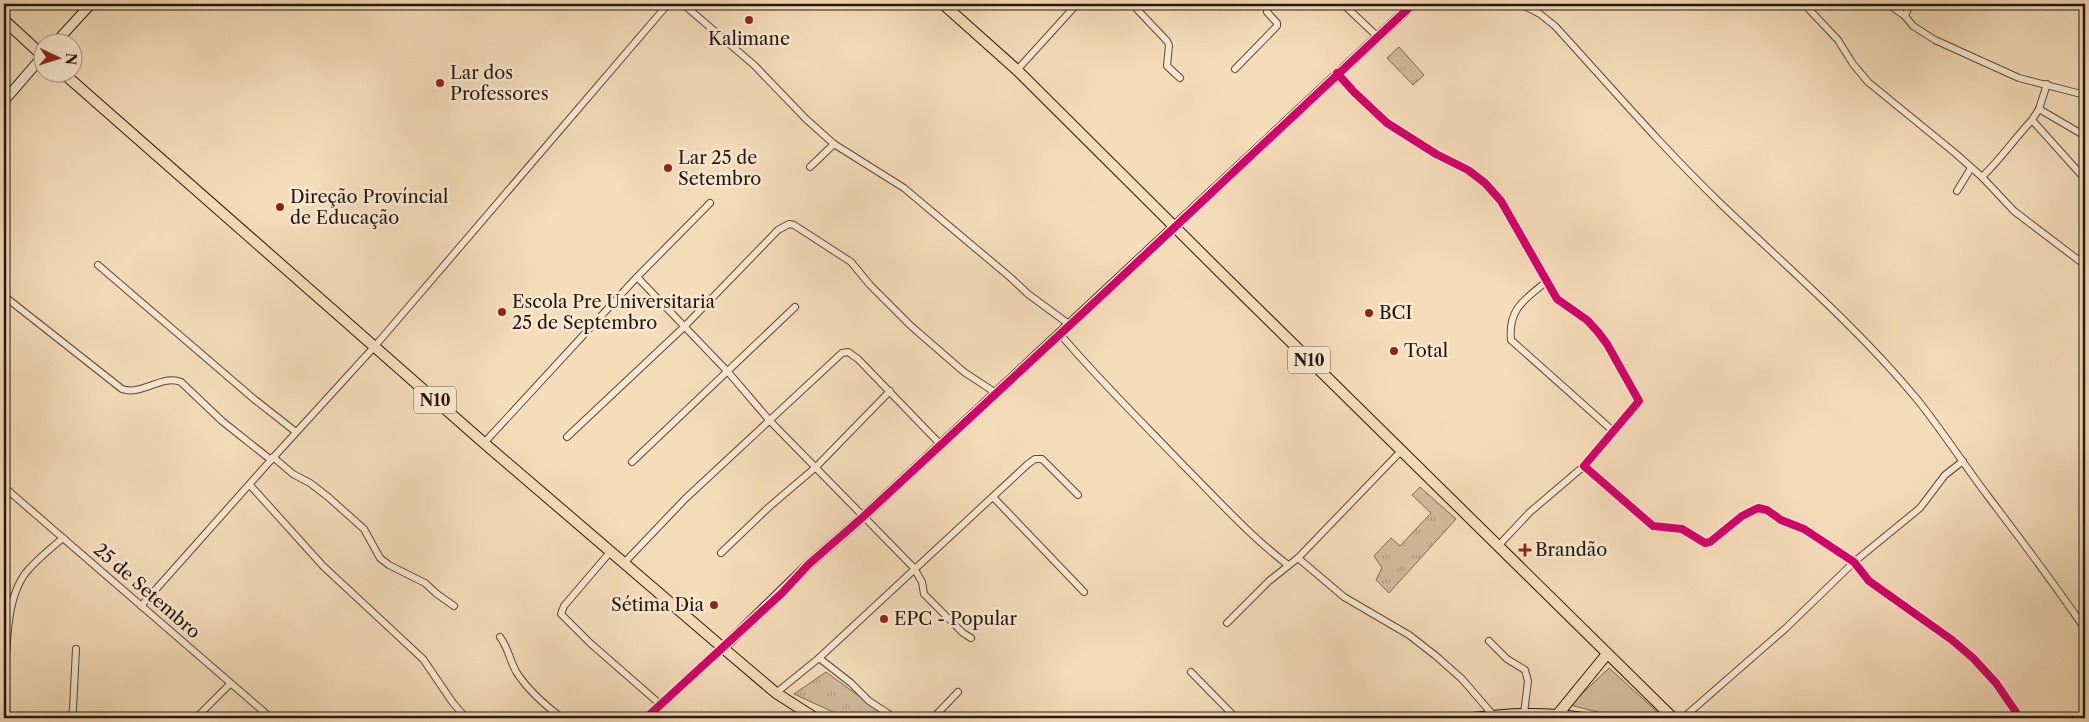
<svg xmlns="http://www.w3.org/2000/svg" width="2089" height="722" font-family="'Libre Caslon Text',serif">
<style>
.green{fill:#d2bb9d;stroke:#7c6956}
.park{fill:url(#park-tufts);stroke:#7c6956}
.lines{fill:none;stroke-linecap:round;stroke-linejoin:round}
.street-casing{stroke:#59483a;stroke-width:8}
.secondary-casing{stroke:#251710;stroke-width:11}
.primary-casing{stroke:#251710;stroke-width:12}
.street{stroke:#f9e9d2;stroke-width:6}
.secondary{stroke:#f9e9d2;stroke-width:9}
.primary{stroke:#f6ddba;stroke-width:10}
.cycleway-casing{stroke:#f9e9d2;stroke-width:11}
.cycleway{stroke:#d6006c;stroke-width:8}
.poi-dot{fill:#8f2418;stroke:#f9e9d2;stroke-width:2}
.labels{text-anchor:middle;stroke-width:5;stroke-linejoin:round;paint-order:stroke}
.shield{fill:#f9e9d2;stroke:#65564a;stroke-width:1}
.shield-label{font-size:16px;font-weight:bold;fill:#251710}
.poi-label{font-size:18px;fill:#251710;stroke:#f9e9d2;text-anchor:start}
.street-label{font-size:18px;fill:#251710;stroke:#f9e9d2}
</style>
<defs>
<pattern id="park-tufts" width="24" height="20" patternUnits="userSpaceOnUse" patternTransform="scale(1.25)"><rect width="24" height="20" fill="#d2bb9d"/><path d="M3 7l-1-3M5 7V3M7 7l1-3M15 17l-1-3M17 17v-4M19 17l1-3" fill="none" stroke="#b4a086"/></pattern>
</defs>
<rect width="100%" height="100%" fill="#f6ddba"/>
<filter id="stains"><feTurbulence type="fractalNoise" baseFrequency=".004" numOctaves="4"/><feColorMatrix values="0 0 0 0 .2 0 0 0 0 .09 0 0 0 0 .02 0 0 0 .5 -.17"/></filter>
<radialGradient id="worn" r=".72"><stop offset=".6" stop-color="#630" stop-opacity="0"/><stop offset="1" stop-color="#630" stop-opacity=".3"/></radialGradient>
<path class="green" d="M1609 668 1664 718H1621L1570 705Z"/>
<g class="park">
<path d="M1399 47 1424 75 1413 85 1387 58Z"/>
<path d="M1420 487 1456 519 1389 593 1376 580 1382 568 1374 556 1391 538 1400 546 1431 513 1412 495Z"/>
<path d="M826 672 889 718H846L794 694Z"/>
</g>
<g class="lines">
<defs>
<g id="street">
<path d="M683 4 754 65 806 119 834 144 904 188 1011 278 1028 294 1070 325"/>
<path d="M1132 4 1167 41 1169 45 1167 66 1180 78"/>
<path d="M1343 4 1378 37"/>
<path d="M1521 4 1540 14 1555 26C1610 86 1662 147 1721 204 1787 267 1857 327 1916 398 1941 429 1963 463 1987 495 2021 540 2054 583 2085 629"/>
<path d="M1804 4 1838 40 1853 64 1868 82 1955 153 1982 177 2014 211 2085 265"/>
<path d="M1888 4 1905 16 1913 26 1935 40 2019 78 2085 95"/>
<path d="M1905 16 1910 4"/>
<path d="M1235 69 1277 26V23L1267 12 1268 8 1272 4"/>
<path d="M1017 70 1077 4"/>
<path d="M1337 73 1354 92 1387 123 1436 154 1468 170 1485 183 1501 201 1557 299 1587 320 1598 332 1607 344 1639 401 1584 466 1653 526 1682 529 1705 543 1710 542 1742 516 1758 508 1767 510 1781 520 1804 529 1854 562 1869 581 1952 640 1973 658 1996 683 2020 718"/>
<path d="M2047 84 2039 109 2032 120 2085 179"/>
<path d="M2039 109 2085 136"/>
<path d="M810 167 834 144"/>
<path d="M1982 177C2001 159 2014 139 2032 120"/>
<path d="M1957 191 1971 168"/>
<path d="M98 265 254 399 296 432"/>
<path d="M637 277 710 203"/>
<path d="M1546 282C1524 300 1508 309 1511 340L1613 431"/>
<path d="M4 296 122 389C142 396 162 374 181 382L222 421 271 460"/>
<path d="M1060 334C1099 380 1142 422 1183 465 1217 499 1250 536 1288 565"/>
<path d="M567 437 684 327 778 230 789 224 794 225 851 262 870 285 911 326 964 372 996 393"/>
<path d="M484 443 637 277 728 372 770 421 914 568 922 582 924 594 963 633 971 638"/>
<path d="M273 457 293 474 310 483 327 496 364 529 380 558 389 565 425 583 437 594 454 606"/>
<path d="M632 462 795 307"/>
<path d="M250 485 323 566 423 659 453 703 466 718"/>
<path d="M4 487 271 718"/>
<path d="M993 497 1084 592"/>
<path d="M1498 546 1530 512 1584 466"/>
<path d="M611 551 564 606 561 614 590 643 661 705"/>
<path d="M721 553 769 507 816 467 890 391"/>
<path d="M1298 558 1344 597 1409 635 1436 656 1462 679 1493 715"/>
<path d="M624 563 685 499 842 353 848 352 858 359 940 444"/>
<path d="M141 606 271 460 375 346 668 4"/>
<path d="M1227 623 1269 581 1298 558 1401 451"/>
<path d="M500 637C509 649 510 662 517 673 528 690 546 706 562 718"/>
<path d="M1489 641 1507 659 1525 670 1528 681 1524 713"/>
<path d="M819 658 851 683 869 701 895 718"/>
<path d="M1191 672 1236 718"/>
<path d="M4 683C8 649 4 596 29 569 39 558 51 548 63 538"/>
<path d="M4 683 7 718"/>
<path d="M776 693 819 658 1028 464 1035 459H1042L1078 495"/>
<path d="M71 718 73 709 76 649"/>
<path d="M196 718 230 684"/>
<path d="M646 718 723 648"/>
<path d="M933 718 958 692"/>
<path d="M1683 718 1786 628 1854 562 1920 508 1945 475 1963 461"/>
</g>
<g id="secondary">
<path d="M56 42 91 4"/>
<path d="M4 101 42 57"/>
<path d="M723 648 809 564 863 517 1413 4"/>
</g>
<g id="primary">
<path d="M943 4 1017 70 1223 275 1673 718"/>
<path d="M4 20 42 55"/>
<path d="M62 72 484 443 723 648 776 693 815 718"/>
<path d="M1558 714 1607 654"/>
<path d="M1473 718C1510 713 1546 712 1582 718"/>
</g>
</defs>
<use href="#street" class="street-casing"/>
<use href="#secondary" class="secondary-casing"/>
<use href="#primary" class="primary-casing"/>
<use href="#street" class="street"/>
<use href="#secondary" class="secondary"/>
<use href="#primary" class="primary"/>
<defs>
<g id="cycleway">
<path d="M1337 73 1354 92 1387 123 1436 154 1468 170 1485 183 1501 201 1557 299 1587 320 1598 332 1607 344 1639 401 1584 466 1653 526 1682 529 1705 543 1710 542 1742 516 1758 508 1767 510 1781 520 1804 529 1854 562 1869 581 1952 640 1973 658 1996 683 2020 718"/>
<path d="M646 718 782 593 809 564 863 517 1098 299 1413 4"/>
</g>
</defs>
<use href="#cycleway" class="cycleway-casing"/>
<use href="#cycleway" class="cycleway"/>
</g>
<g class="poi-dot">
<circle cx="749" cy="20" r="5"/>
<circle cx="440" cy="83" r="5"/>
<circle cx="668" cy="168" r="5"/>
<circle cx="280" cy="207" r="5"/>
<circle cx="502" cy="312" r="5"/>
<circle cx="1369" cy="313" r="5"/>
<circle cx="1394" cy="351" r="5"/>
<path d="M1522.5 542.5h5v5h5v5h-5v5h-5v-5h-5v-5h5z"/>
<circle cx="714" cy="605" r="5"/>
<circle cx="884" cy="619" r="5"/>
</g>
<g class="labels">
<g class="shield">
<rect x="1288" y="346.5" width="42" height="27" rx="4"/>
<rect x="414" y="386.5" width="42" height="27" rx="4"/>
</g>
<g class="shield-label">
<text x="1309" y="366">N10</text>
<text x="435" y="406">N10</text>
</g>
<g class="poi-label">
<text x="749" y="45" text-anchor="middle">Kalimane</text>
<text x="450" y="79">Lar dos<tspan x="450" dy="21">Professores</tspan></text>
<text x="678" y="164">Lar 25 de<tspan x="678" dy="21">Setembro</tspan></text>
<text x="290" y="203">Direção Províncial<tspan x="290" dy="21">de Educação</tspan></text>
<text x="512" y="308">Escola Pre Universitaria<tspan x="512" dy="21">25 de Septembro</tspan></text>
<text x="1379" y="319">BCI</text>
<text x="1404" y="357">Total</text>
<text x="1535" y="556">Brandão</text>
<text x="704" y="611" text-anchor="end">Sétima Dia</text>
<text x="894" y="625">EPC - Popular</text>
</g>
<g class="street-label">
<text transform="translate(147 591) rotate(41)" y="6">25 de Setembro</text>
</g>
</g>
<rect width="2089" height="722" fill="none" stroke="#f6ddba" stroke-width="20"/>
<rect x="5" y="5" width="2079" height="712" fill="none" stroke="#251710" stroke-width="2.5"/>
<rect x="10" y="10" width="2069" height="702" fill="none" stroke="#251710"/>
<g transform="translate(58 58) rotate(94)"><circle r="24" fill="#f9e9d2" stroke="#a49584"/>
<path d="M0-4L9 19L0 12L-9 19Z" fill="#8f2418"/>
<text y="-8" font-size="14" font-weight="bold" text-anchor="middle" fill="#251710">N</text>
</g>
<rect width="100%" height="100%" filter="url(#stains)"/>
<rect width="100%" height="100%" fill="url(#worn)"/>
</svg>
